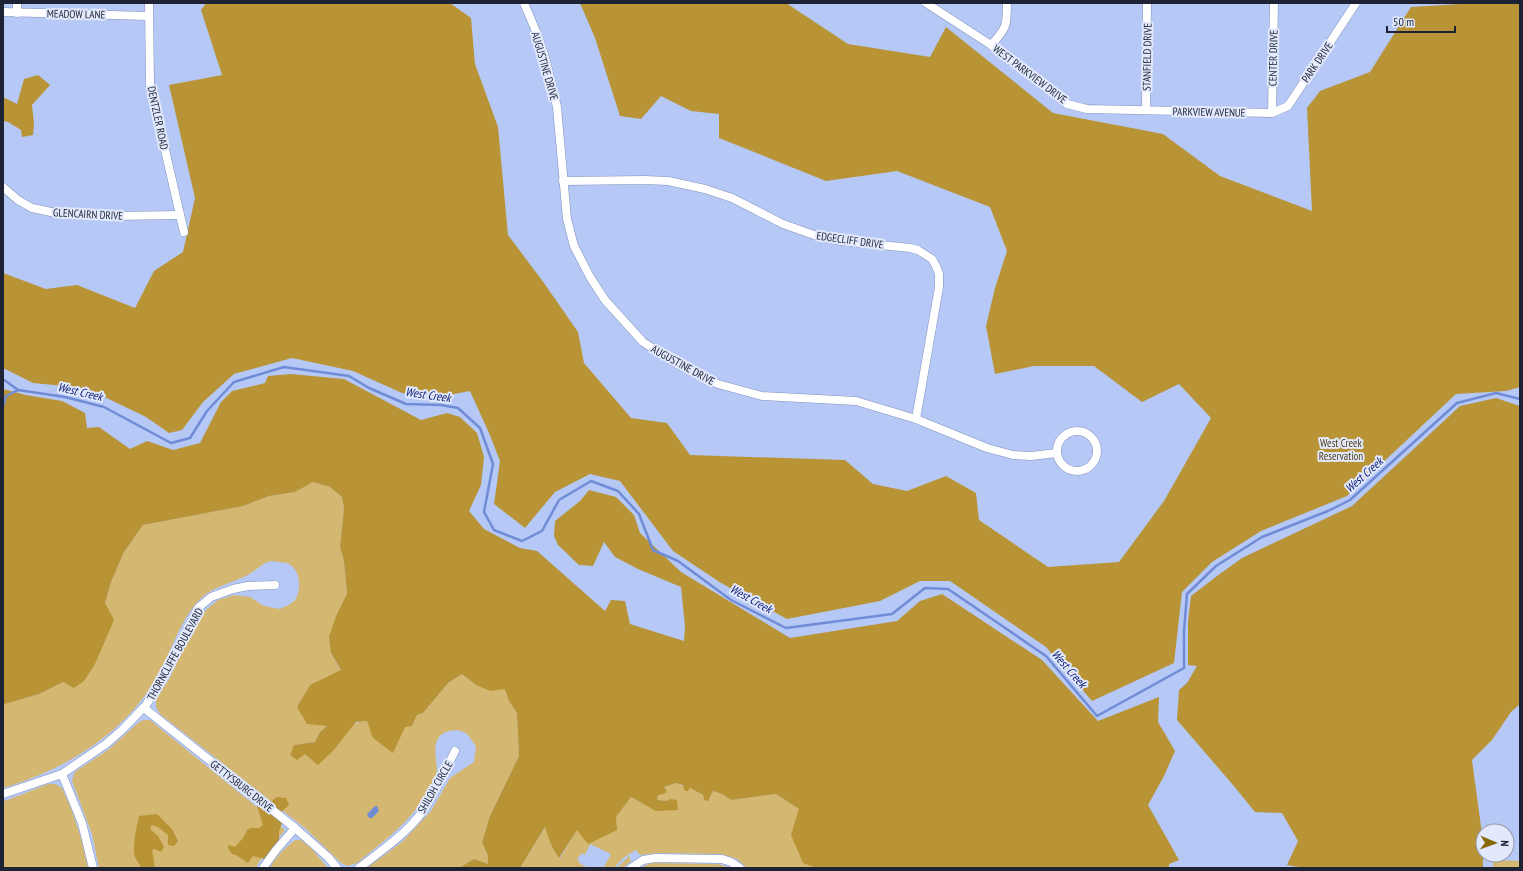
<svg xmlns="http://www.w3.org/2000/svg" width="1523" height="871" font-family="'PT Sans Narrow',sans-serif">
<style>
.green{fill:#d4b770}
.forest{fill:#b89436}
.water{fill:#708cd7}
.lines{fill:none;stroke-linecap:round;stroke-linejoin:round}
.stream{stroke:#708cd7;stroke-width:2.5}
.street-casing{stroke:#8192bc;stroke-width:9}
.street{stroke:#fff;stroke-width:8}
.labels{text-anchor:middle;stroke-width:4;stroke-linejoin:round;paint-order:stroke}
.street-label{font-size:11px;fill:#1d2334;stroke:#e2e9fc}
.park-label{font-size:11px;fill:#4d3e17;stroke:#e2e9fc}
.water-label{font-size:12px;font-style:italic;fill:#0e1c74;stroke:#e2e9fc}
</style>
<rect width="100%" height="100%" fill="#b6c8f5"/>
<g class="green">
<path d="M313 482 330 487 342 497 344 508 340 547 344 561 347 595 336 616 331 653 341 671 310 685 297 707 328 725 320 732 315 742 294 745 305 754C320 745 349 722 365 721 381 720 397 727 412 726L417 715 423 713 448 683 462 674 476 685 506 689 509 701 517 713 519 756 490 816 482 842 488 856V864L474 859 459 868H367L402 842 431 811 450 778 474 762 476 747C473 743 471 738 467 734 461 729 448 729 441 735 429 746 441 767 435 781 433 786 429 790 427 794 407 825 385 840 357 863L348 866 341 863 306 829 160 714 156 707V699L169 679 197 620 207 609 218 600 234 595 250 597 264 606 280 609C284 607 292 604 295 600 302 589 301 569 287 563 283 562 276 562 272 561 266 561 257 569 251 573 237 582 213 586 200 599 180 620 172 650 158 675 125 734 66 769 3 788V708L5 704 39 694 63 682 105 603 111 582 124 552 143 525 243 506 269 496 295 492Z"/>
<path d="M144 720H150L285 830 259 862 256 868H99L92 834 72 781 74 774 76 771 108 750 139 722Z"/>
<path d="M676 783 690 788 703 795 704 800 711 796 712 791 724 795 731 800 776 794 799 809 817 868H747L737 859 722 854 657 853 640 855 636 850 623 858 614 868 604 867 611 854 590 844 585 855 582 853 577 859 580 862 579 863 588 868H558L556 866V868H520L546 826 552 847 560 858 577 829 616 817 631 797 641 803 667 801 657 800C658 789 666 786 676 783Z"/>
<path d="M48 784H55L62 788 72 811 80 835 88 868H3V801L10 799Z"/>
<path d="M295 840H301L311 848 328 868H270C275 857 285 848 295 840Z"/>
<path d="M629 856 631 861 623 868H617Z"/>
<path d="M1493 860 1520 861V868H1493Z"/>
<path d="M652 863 718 864 731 868H639Z"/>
</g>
<g class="forest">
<path d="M206 3H450L471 18 475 64 498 127 508 235 544 283 578 332 584 363 631 418 667 423 690 455 845 460 873 484 907 491 946 476 976 493 979 520 1048 567 1119 562 1164 501 1211 418 1179 384 1142 402 1094 366H1034L995 374 986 326 995 288 1007 251 990 207 897 171 826 181 719 138V114L691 111 661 96 641 119 620 116 595 38 580 3H786L848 44 930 57 946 27 1053 113 1163 134 1220 176 1312 211 1307 108 1320 91 1370 72 1411 7 1460 4V3H1520V387L1506 391 1456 394 1347 496 1261 531 1212 562 1182 592 1174 663 1092 701 1046 647 950 581H920L880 601 787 619 721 583 673 551 620 481 590 474 555 492 525 528 494 504 500 461 489 433 470 391 438 397 402 393 353 371 292 358 234 374 203 402 182 430 169 433 146 417 86 388 33 383 3 368V273L46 289 77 285 135 308 154 271 183 252 195 198 169 85 222 75 201 10Z"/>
<path d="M38 75 50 85 32 105 34 123 33 135 22 137 21 130 8 122 3 121V97L17 104 24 79Z"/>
<path d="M291 374 344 379 421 420 447 413 460 417 477 433 484 457 481 485 469 511 484 529 520 548 537 551 605 611 611 600 625 601 630 624 684 641 685 626 681 587 638 569 615 557 604 542 593 566 579 565 558 545 554 536 555 521 580 501 589 490 616 497 634 515 640 533 681 572 790 638 897 621 920 601 942 594 1042 660 1098 721 1159 697 1158 722 1175 751 1164 776 1148 805 1179 860 1169 864V868H817L803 863 791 835 799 809 776 794 731 800 724 795 713 791 708 801 704 800 703 795 690 788 688 791H685L683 785 676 783 664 787 667 791 664 794 658 795 657 800 667 801 670 799 677 800 678 810 656 811 631 797 616 817 617 830 588 844 577 830 559 858 552 847 545 827 520 868H459L474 859 488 864V856L482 842 490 816 519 756 517 713 509 701 505 689 490 691 476 685 462 674 448 683 423 713 417 715 412 726 405 727 393 753 373 738 367 721 356 722 333 751 318 765 305 754 297 760 290 755 294 745 315 742 320 732 327 726 307 724 297 707 310 685 341 670 331 653 329 637 336 616 347 594 344 561 340 547 344 508 342 497 330 487 313 482 295 492 269 496 243 506 143 525 124 552 111 582 105 603 114 620 95 664 84 681 74 688 63 682 39 694 5 704 3 708V389L26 395 62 401 85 413 87 428 99 427 130 449 147 441 173 450 200 443 221 402 232 391 265 383 268 376Z"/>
<path d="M1496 398 1520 406V704L1511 712 1492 740 1472 760 1483 841V868H1306L1287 865 1298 841 1282 813 1255 812 1233 785 1177 720 1179 690 1187 683 1197 666 1188 665V621L1191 596 1217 576 1242 558 1352 506 1460 406Z"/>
<path d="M277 797 286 798 289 805 279 814 283 821 279 831V846L265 859 253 856 248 863 236 855 232 854 228 848V845L235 847 243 838 247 830 251 828H259L263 825 257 806 269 803Z"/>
<path d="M157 814 172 829 178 841 174 846 168 845V835L158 827 152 825 150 829 158 836 164 847 161 852 155 849 152 850 155 868H141C139 863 137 861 135 857 132 848 137 824 139 816Z"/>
</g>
<path class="water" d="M375 806H377L379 811 372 818H369L367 814Z"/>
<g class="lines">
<g class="stream">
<path d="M3 379 18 390"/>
<path d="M3 407 6 396 18 390 65 397 104 407 171 443 190 438 207 411 234 382 284 367 349 376 369 388 406 404 441 405 458 408 480 428 493 464 484 512 494 530 522 541 542 531 559 500 591 481 618 491 639 514 653 550 678 561 731 600 786 628 892 614 925 588 948 589 1046 656 1097 716 1184 668V631L1187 594 1216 566 1262 537 1328 511 1350 500 1457 403 1496 393 1520 399"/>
</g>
<defs>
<g id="street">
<path d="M149 3 150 85 184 232"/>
<path d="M524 3 538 36 546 61 557 107 567 219 574 246 590 277 605 300 643 342 679 365 718 384 762 396 856 401 916 419 987 448 1013 455 1031 456 1057 453"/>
<path d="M926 3 991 45 1067 104 1087 109 1272 113 1288 106 1356 3"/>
<path d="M3 12 148 16"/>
<path d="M17 13V3"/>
<path d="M991 45C1007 28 1007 25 1007 3"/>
<path d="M1146 110 1147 3"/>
<path d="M1272 113 1274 3"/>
<path d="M563 181 644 180 668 181 705 189 732 198 783 224 814 235 842 241 910 248 918 250 932 259 936 266 939 274V287L916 419"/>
<path d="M3 187 18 200 32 208 56 213 114 216 179 215"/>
<circle cx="1077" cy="451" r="20"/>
<path d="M144 708 295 828 328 857 337 868"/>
<path d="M62 774 82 823 93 868"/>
<path d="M3 794 62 774 106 744 122 730 146 705 158 686 198 608 211 597 233 589 248 586 275 585"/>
<path d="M263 868 276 850 295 828"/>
<path d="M359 868C381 851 406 834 423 811 436 792 445 771 455 751"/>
<path d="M631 868 643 860 655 858 722 859 731 862 740 868"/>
</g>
</defs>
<use href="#street" class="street-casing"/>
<use href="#street" class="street"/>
</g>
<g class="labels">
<g class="street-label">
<text transform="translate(76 14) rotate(1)" y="4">MEADOW LANE</text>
<text transform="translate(1147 57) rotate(-89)" y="4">STANFIELD DRIVE</text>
<text transform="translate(1273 58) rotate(-89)" y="4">CENTER DRIVE</text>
<text transform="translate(1317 62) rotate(-56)" y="4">PARK DRIVE</text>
<text transform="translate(545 66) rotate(74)" y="4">AUGUSTINE DRIVE</text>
<text transform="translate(1030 74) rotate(37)" y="4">WEST PARKVIEW DRIVE</text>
<text transform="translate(1209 112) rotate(1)" y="4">PARKVIEW AVENUE</text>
<text transform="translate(158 118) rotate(78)" y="4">DENTZLER ROAD</text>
<text transform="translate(88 214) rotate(3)" y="4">GLENCAIRN DRIVE</text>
<text transform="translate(850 240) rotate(8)" y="4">EDGECLIFF DRIVE</text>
<text transform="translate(683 365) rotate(29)" y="4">AUGUSTINE DRIVE</text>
<text transform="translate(175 654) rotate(-61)" y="4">THORNCLIFFE BOULEVARD</text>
<text transform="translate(242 786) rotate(38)" y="4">GETTYSBURG DRIVE</text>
<text transform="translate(435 787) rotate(-60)" y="4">SHILOH CIRCLE</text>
</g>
<g class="park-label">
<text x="1341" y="447">West Creek<tspan x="1341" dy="13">Reservation</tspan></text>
</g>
<g class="water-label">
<text transform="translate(80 392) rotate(13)" y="4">West Creek</text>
<text transform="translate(428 395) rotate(8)" y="4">West Creek</text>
<text transform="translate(1364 475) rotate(-42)" y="4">West Creek</text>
<text transform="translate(751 599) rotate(29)" y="4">West Creek</text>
<text transform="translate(1069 669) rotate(49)" y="4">West Creek</text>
</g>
</g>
<rect width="1523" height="871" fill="none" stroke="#1d2334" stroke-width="8"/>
<g transform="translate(1495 843) rotate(92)"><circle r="19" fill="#e2e9fc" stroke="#939aac"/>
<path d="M0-3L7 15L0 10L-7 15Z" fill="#886906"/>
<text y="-6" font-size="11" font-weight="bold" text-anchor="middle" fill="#1d2334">N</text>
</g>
<path d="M1387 26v6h68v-6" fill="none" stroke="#1d2334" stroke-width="2"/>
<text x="1393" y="26" font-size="12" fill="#1d2334" stroke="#e2e9fc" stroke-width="3" paint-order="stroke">50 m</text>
</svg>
